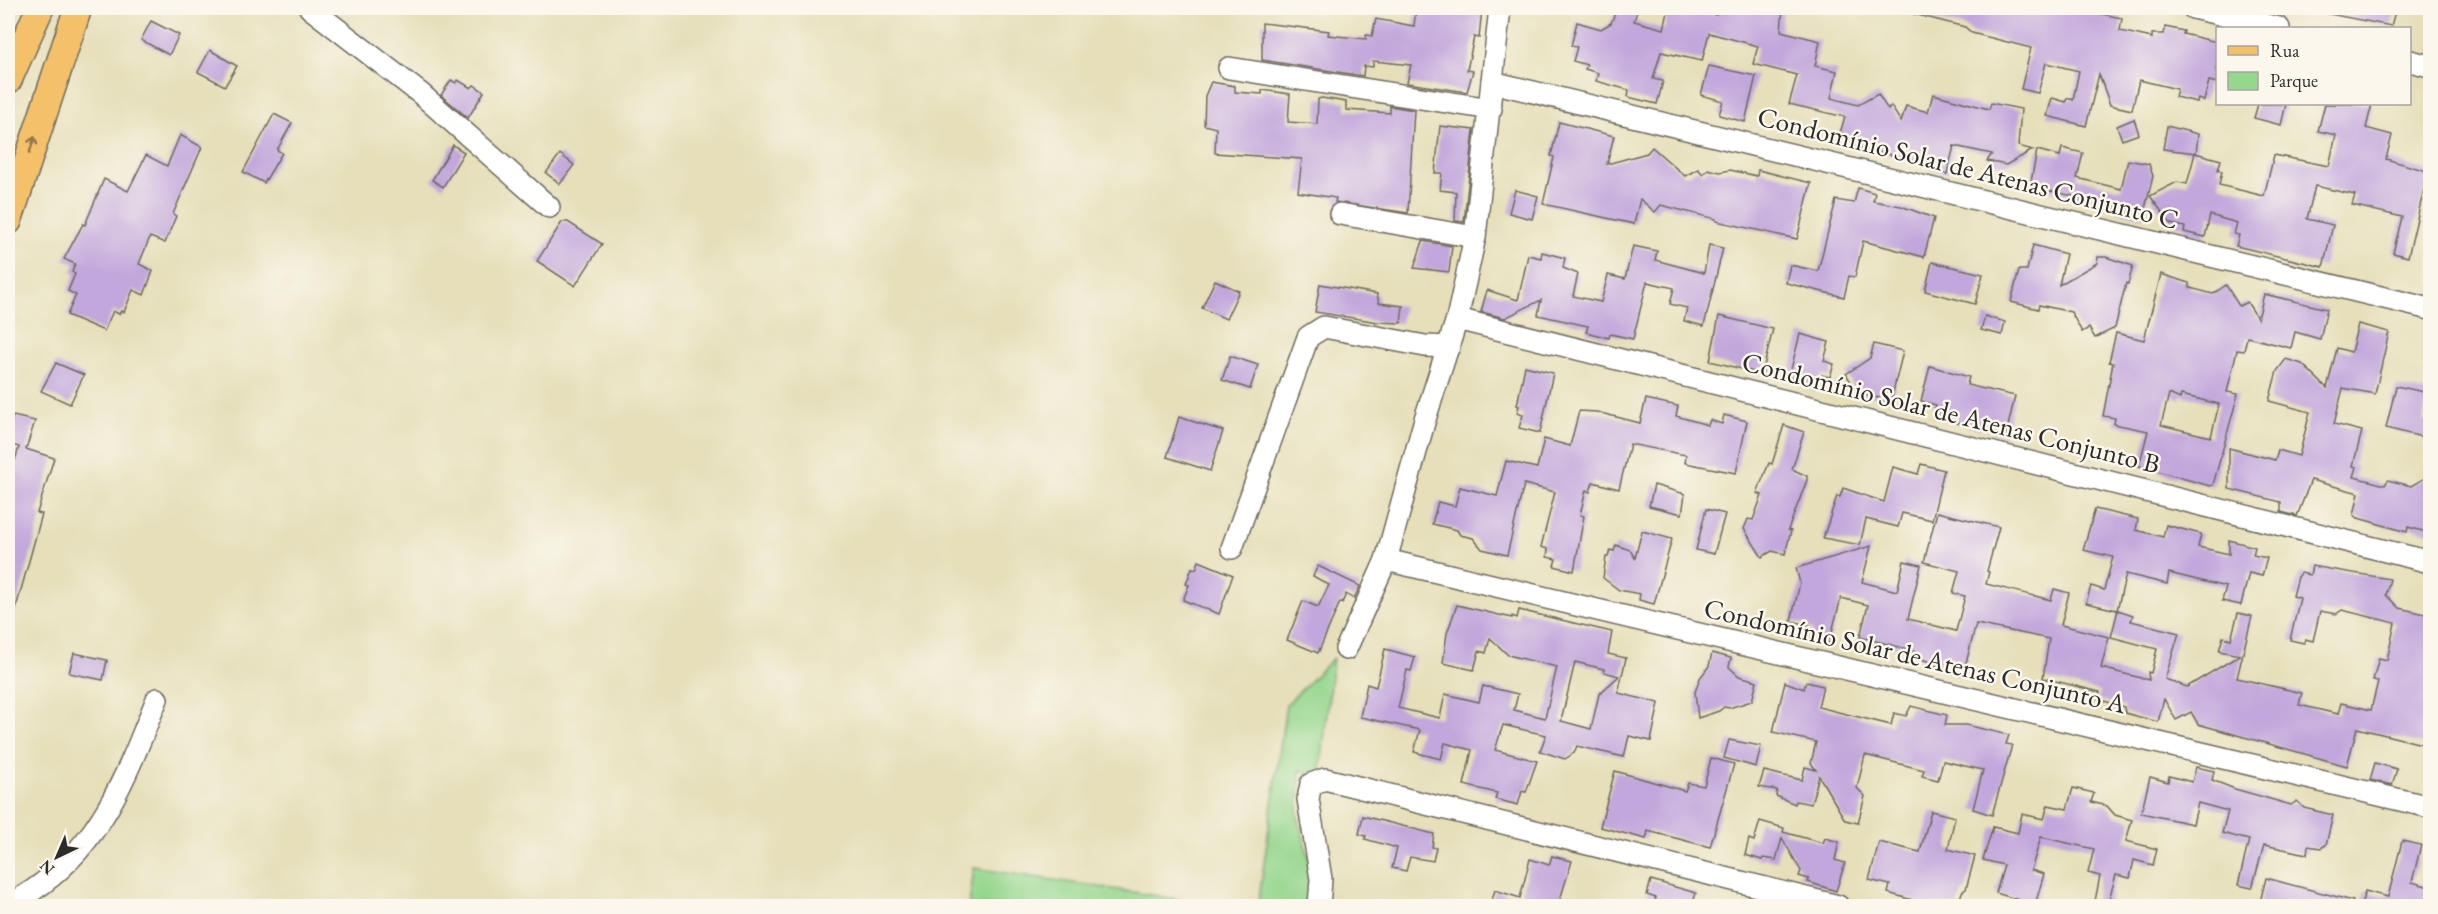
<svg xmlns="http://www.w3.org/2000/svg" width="2438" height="914" font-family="'EB Garamond',serif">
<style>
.green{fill:#96d78e;stroke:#60815c;stroke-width:1.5}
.building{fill:#c2a7dc;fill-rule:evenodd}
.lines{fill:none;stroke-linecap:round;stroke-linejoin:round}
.minor-casing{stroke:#6c6a5d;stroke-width:24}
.major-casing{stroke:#6c6a5d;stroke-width:30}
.minor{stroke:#fff;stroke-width:21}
.major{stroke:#f4c16a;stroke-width:27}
.oneway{stroke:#90764a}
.labels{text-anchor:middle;stroke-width:5;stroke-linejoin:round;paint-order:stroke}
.street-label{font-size:27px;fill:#2b2b2b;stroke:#fbf7ec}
</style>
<rect width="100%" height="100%" fill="#fbf7ec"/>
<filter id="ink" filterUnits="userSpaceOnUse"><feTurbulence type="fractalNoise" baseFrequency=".0167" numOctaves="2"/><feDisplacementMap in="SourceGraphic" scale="12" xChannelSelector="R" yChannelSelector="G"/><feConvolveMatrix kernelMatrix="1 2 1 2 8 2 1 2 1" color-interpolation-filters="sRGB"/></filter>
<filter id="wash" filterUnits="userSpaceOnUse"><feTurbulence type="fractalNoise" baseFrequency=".008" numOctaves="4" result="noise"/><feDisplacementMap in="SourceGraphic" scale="24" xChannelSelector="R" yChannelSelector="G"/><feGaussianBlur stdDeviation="1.35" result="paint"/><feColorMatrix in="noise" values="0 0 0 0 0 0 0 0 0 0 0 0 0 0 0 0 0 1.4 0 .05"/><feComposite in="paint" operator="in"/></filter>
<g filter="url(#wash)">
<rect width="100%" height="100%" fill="#e6dfba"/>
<g class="green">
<path d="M1333 658 1320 776 1300 770 1298 816 1309 860V906H1258L1286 705Z"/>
<path d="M974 868 1224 906H969Z"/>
</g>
<g id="blocks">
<g class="building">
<path d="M1416 8H1482L1479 38 1474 37 1467 70 1473 71 1467 92 1407 83 1411 65 1373 61V67L1364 66 1363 76 1262 60V23L1329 31 1328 35 1366 39V35L1372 36 1376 19 1414 26Z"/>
<path d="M1617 8H1638L1634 21 1664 29 1669 8H1687L1716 15 1718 8H1783L1781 31 1820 41 1815 66 1837 71 1831 98 1858 105 1878 94 1888 110 1891 106 1901 122 1906 106 1928 112 1933 94 1989 109 1991 103 2021 109 2018 146 2033 150 2006 165 1987 161 1992 154 1954 146 1947 174 1931 169 1932 165 1854 146 1846 134 1840 133 1845 117 1789 104 1797 75 1753 64 1758 46 1709 33 1702 61 1661 52 1653 79 1663 81 1657 104 1628 97 1629 90 1596 81 1598 73 1585 69 1587 65 1573 61 1577 47 1571 46 1577 22 1601 29 1611 23Z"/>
<path d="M1911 8H2072L2122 18 2120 31 2152 38V34H2164L2165 27 2184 31 2183 34 2217 42V83L2209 81 2204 101 2198 99 2197 102 2175 97 2177 89 2139 80 2132 110 2110 105 2099 74 2086 126 2047 116 2052 98 2066 102 2067 98 2073 100 2079 71 2046 63 2038 93 2021 89 2031 48 1972 33 1965 27 1910 13Z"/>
<path d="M2325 8H2396L2391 26 2324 13Z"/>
<path d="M151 21 179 35 169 55 141 40Z"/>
<path d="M210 50 237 66 225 86 198 72Z"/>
<path d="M1709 66 1756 76 1745 122 1719 115 1723 101 1701 95Z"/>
<path d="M451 80 456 83 458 80 471 88 474 85 484 92 468 118 441 95Z"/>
<path d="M1211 82 1235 86V92L1262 94V90L1290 94 1288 122 1317 124 1318 99 1322 98 1346 102V110L1390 113V106L1414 110 1408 213 1335 202 1336 198 1298 192 1302 159 1215 153 1216 128 1204 125 1205 96Z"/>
<path d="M2258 104H2286L2281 125 2254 118Z"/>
<path d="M2325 104H2372L2366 128 2392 135 2386 159 2430 172V191L2424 189 2408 257 2393 253 2402 217 2352 205 2355 195 2315 186 2307 219 2333 225 2323 267 2236 246 2239 235 2234 234 2237 223 2210 215 2205 237 2184 232 2185 227 2171 224 2150 196 2177 182 2187 184 2195 153 2221 160 2218 170 2222 171 2219 185 2264 196 2274 155 2329 166 2336 135 2318 131Z"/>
<path d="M274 114 292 123 277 150 282 153 264 183 243 172Z"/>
<path d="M2134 119 2139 134 2122 140 2117 126Z"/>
<path d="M1559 122 1614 136 1607 164 1647 153 1652 147 1685 176 1698 169 1703 174 1708 169 1720 172 1730 170 1757 176 1758 170 1811 183 1797 239 1716 221V219L1661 205 1655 212 1640 199 1634 224 1543 204 1554 157 1551 156Z"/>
<path d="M1440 126 1474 130 1464 222 1455 221 1456 192 1440 190 1442 173H1435Z"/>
<path d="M2167 126 2198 134 2196 153 2163 149Z"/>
<path d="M180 135 202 147 173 214 176 216 165 243 150 237 139 264 153 271 144 295 133 290 124 312 121 311 119 314 113 311 104 331 67 315 76 295 68 291 75 274 72 272 75 264 64 259 83 224 85 225 104 179 128 191 146 155 167 166Z"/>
<path d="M453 145 464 152 443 187 432 180Z"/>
<path d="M2062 148 2083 153 2077 178 2121 189 2128 160 2149 164 2153 176 2143 217 2116 211 2117 205 2030 187 2037 150 2060 156Z"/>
<path d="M560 154 574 165 560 184 546 173Z"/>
<path d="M1858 188 1875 193 1873 201 1901 206 1934 218 1924 257 1863 241 1855 277 1849 276 1844 297 1786 283 1790 265 1818 271 1836 200 1854 203Z"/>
<path d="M1515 190 1538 196 1532 219 1509 213Z"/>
<path d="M562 222H568L602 244 575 286 537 261Z"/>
<path d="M1423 241 1452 246 1449 272 1414 268Z"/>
<path d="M1709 245 1723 248 1704 326 1684 321 1687 308 1670 304 1674 288 1647 282 1633 339 1610 334 1609 338 1586 332 1588 326 1538 315 1541 300 1505 318 1481 312 1487 290 1518 300 1528 255 1541 258 1542 252 1565 258 1563 268 1578 274 1573 296 1601 302 1608 275 1625 279 1633 246 1657 251 1655 260 1704 273Z"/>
<path d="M2033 245 2066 254 2059 285 2097 263 2098 257H2106L2133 266 2128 284 2126 283 2115 328 2095 338 2089 328 2082 332 2071 312 2039 305 2038 309 2011 302 2019 270H2027Z"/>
<path d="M1932 262 1983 274 1975 304 1925 291Z"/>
<path d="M2161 274 2189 283 2190 288 2213 294 2226 285 2239 306 2247 302 2258 319 2264 294 2327 309 2320 339 2295 332 2291 348 2247 337 2244 351 2237 350 2227 392 2238 394 2213 485 2210 486 2139 466 2148 431 2114 424 2115 418 2103 416 2113 363 2109 362 2116 333 2144 340ZM2169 394 2180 399 2181 395 2219 404 2211 437 2161 425Z"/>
<path d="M1215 280 1239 291 1226 319 1202 308Z"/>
<path d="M1320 284 1377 294 1379 303 1403 306 1401 323 1378 322 1315 312Z"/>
<path d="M1719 316 1773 329 1762 374 1710 361Z"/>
<path d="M1985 316 2005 322 2002 335 1981 330Z"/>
<path d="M2358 324 2389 332 2375 394 2343 388 2334 424 2362 431 2353 466 2357 467 2354 477 2385 485 2388 480 2411 486 2430 475V533L2408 527 2407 532 2358 518 2354 515 2359 493 2311 480 2297 516 2281 512V502L2229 489V448L2275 460 2278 450 2299 456 2310 412 2269 401 2277 371 2286 359 2302 364 2327 388 2337 348 2351 352Z"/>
<path d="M1800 334 1829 342 1824 361 1834 364 1830 377 1821 375 1815 387 1789 377Z"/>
<path d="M1874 344 1903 351 1891 401 1858 393 1846 374 1870 358Z"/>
<path d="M1230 356 1258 365 1250 389 1222 380Z"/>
<path d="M56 363 84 375 70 404 41 391Z"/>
<path d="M1525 366 1553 373 1540 433 1519 428 1523 415 1517 413 1519 406 1517 405Z"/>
<path d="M1930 366 1969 377 1967 385 2015 396 2006 435 1933 417 1936 405 1921 401Z"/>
<path d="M2396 386 2429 393 2423 421 2430 423V439L2386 428Z"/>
<path d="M1646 399 1678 406 1676 416 1708 425 1710 420 1722 424 1724 415 1747 421 1736 473 1685 463 1686 455 1630 444 1619 489 1593 482 1590 492 1586 490 1580 515 1584 516 1574 571 1554 566 1556 559 1547 557 1548 549 1541 547 1555 492 1524 484 1507 555 1482 549 1473 538 1460 535 1457 530 1432 524 1438 502 1455 506 1460 487 1497 496 1506 461 1537 468 1544 439 1570 446 1579 411 1597 412 1640 423Z"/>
<path d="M13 416 35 421 26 449 54 458 37 513 42 514 11 626 8 625V517L11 505 8 504V476L10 477 19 447 8 444V431Z"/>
<path d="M1179 417 1223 431 1210 471 1167 457Z"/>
<path d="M1784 425 1804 432 1792 469 1807 476V480L1788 530 1791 531 1785 554 1772 551 1762 557 1744 529 1748 519 1753 520 1762 495 1757 493 1769 463 1772 464Z"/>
<path d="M1921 464 1944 470 1932 520 1902 513 1898 527 1866 519 1860 545 1823 538 1837 496 1840 497 1843 488 1884 502 1893 467 1918 474Z"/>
<path d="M1654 485 1685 494 1682 514 1649 506Z"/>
<path d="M1706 509 1725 514 1714 554 1696 550Z"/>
<path d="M2095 509 2138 519 2136 530 2163 537 2166 525 2201 534 2198 547 2229 554V540L2255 547 2253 555 2267 558 2262 576 2249 573 2241 605 2222 601 2226 587 2169 573 2167 584 2126 574 2117 610 2086 603 2091 586 2104 590 2113 557 2083 550Z"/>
<path d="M1937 512 1999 527 1987 571 1989 572 1986 584 2051 600 2054 589 2069 593 2061 625 2109 637 2101 668 2149 680 2148 672 2151 673 2157 649 2111 637 2118 610 2133 615 2131 621 2179 633 2165 679 2187 687 2240 655 2219 651 2223 637 2231 639 2238 613 2252 616 2237 678 2302 693 2299 705 2338 714 2341 703 2371 710 2378 681 2373 680 2379 658 2387 660 2395 623 2342 610 2336 614 2320 611 2313 641 2305 639 2304 643 2290 640 2300 598 2293 596 2298 577 2301 573 2310 575 2312 566 2390 579 2386 595 2399 608 2430 615V746L2357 728 2347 766 2198 724 2191 712 2176 720 2164 699 2158 722 2125 713 2124 707 2098 699 2100 692 2043 678 2049 639 1976 624 1963 675 1939 669 1940 666 1930 664 1931 662 1914 657 1915 651 1860 637 1868 605 1841 598 1829 643 1811 638 1813 630 1808 628 1809 625 1791 621 1800 583 1796 568 1871 546 1862 582 1897 591 1904 561 1921 565 1908 619 1956 631 1965 596 1953 593 1959 571 1924 562Z"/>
<path d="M1642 531 1672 539 1654 604 1639 600 1640 594 1619 590 1603 578 1606 557H1608L1610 550 1614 551 1616 545 1630 550 1635 558Z"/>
<path d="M1199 561 1233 575 1219 614 1183 600 1189 585 1186 584 1192 568 1196 569Z"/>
<path d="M1318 566 1360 586 1354 599 1346 594 1342 603 1340 602 1318 653 1287 640 1303 601 1318 607 1329 585 1313 576Z"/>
<path d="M1457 605 1512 618V616L1517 618 1519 610 1612 632 1608 654 1626 658 1618 693 1659 703 1651 741 1629 736 1624 757 1577 746 1574 753 1565 759 1540 751 1546 735 1503 725 1495 750 1537 761 1526 792 1522 791 1518 805 1495 799 1497 793 1464 785 1472 750 1445 743 1441 759 1414 752 1420 730 1360 717 1367 684 1376 687 1385 649 1415 657 1411 671 1407 670 1398 708 1440 718 1445 694 1479 702 1483 686 1518 694 1514 710 1545 718 1557 667 1508 655 1490 638 1486 653 1479 651 1474 670 1443 663 1447 633ZM1575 662 1604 669V672L1619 676 1599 694 1591 729 1561 721Z"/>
<path d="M74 653 107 660 103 680 69 673Z"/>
<path d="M1712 653 1731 658 1729 667 1739 676 1757 681 1752 701 1729 708 1724 707 1719 711 1698 718 1695 692 1700 678 1709 666Z"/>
<path d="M1785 682 1804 689 1806 682 1823 686 1818 707 1891 725 1894 713 1906 716 1911 706 1947 715 1945 725H1966L2009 735 2006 744 2012 745 1992 815 1973 809 1983 770 1943 761 1938 780 1922 776 1924 770 1865 755 1857 788 1865 796 1858 823 1845 820 1819 776 1811 804 1796 801 1795 804 1776 796 1777 790 1759 787 1764 771 1802 780 1805 767 1816 770 1811 763 1816 742 1773 732Z"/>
<path d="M1729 740 1761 746 1756 767 1724 758Z"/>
<path d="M1711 758 1734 764 1710 847 1648 831 1646 839 1600 827 1615 771 1685 791 1688 783 1704 786Z"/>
<path d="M2375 763 2397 769 2392 785 2370 780Z"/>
<path d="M2196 767 2214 771 2212 780 2235 789 2291 805 2297 801 2304 808 2333 815 2326 845 2321 848 2308 846 2307 854 2264 845 2252 888 2238 885 2249 840 2222 833 2228 811 2198 803 2193 824 2141 813 2150 777 2168 782 2169 776 2192 782Z"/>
<path d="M2073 788 2094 793 2091 802 2107 806 2115 815 2132 820 2126 841 2157 849 2153 865 2134 860 2130 878 2116 875 2107 906H2094L2100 876 2088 873 2094 849 2041 837 2031 870 2044 874 2035 905 1996 893 2004 865 1983 860 1993 827 2018 833 2022 814 2044 819 2048 805 2067 809Z"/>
<path d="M1931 811 1955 817 1948 849 1975 856 1966 889 1962 892 1958 906 1942 904 1922 906 1919 902 1888 893 1890 885 1869 880 1879 842 1920 852Z"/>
<path d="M1363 816 1434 834 1432 847 1436 848 1433 861 1410 857 1406 871 1392 868 1397 848 1365 839 1366 836 1359 834Z"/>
<path d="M1760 821 1784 828 1783 832 1823 843 1825 838 1839 842 1835 860 1845 863 1836 891 1808 882 1809 879 1799 876 1801 871 1782 838 1776 860 1763 858 1762 860 1745 855 1749 839 1754 841Z"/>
<path d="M2402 841 2421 845 2412 882 2430 887 2428 906H2361L2365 891 2388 897Z"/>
<path d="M1552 856 1572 861 1558 906H1490L1495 890 1520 898 1530 859 1549 865Z"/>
<path d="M2266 878 2353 901 2352 906H2259Z"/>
<path d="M1651 880 1696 893 1692 906H1653L1656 898 1647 895Z"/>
</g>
</g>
</g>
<g filter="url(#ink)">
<use href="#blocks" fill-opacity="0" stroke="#6c6a5d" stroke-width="1.5"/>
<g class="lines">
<defs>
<g id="minor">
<path d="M310 8 421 94 549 207"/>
<path d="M2193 8 2279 28"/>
<path d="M2410 61 2430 66"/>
<path d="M1229 68 1491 109"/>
<path d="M1492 82 2430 309"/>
<path d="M1340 214 1475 237"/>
<path d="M1457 319 2430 562"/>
<path d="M1232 548 1308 337 1324 327 1425 346 1449 347"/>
<path d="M1386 560 2430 807"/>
<path d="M1346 649 1386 560 1425 419 1457 319 1475 237 1500 8"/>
<path d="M8 903C21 900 32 891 43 883 105 837 129 768 157 699"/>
<path d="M1319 906 1321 879 1308 799 1311 784 1325 779 1838 906"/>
</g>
<g id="major">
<path d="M8 80 40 8"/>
<path d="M8 221 78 8"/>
</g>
</defs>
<use href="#minor" class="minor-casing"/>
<use href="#major" class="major-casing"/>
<use href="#minor" class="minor"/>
<use href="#major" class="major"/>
</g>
<defs><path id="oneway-shaft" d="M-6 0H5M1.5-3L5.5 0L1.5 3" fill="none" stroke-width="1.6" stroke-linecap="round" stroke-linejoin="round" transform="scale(1.5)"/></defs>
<use class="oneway" href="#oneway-shaft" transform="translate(32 145) rotate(-72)"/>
</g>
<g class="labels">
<g class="street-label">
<text transform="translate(1968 168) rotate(14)" y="9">Condomínio Solar de Atenas Conjunto C</text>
<text transform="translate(1951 413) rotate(14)" y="9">Condomínio Solar de Atenas Conjunto B</text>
<text transform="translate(1915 656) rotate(13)" y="9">Condomínio Solar de Atenas Conjunto A</text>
</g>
</g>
<rect width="2438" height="914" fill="none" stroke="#fbf7ec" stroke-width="30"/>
<rect x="2216" y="27" width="195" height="78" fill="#fbf7ec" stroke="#a8a59f" stroke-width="1.5"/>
<rect x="2228" y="46" width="30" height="9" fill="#f4c16a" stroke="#a8a59f" stroke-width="1.5"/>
<text x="2270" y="57" font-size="18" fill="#2b2b2b">Rua</text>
<rect x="2228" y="72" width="30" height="18" fill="#96d78e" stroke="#a8a59f" stroke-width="1.5"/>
<text x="2270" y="87" font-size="18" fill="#2b2b2b">Parque</text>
<g transform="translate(57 857) rotate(224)" stroke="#fbf7ec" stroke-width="4.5" paint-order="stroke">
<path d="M0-4.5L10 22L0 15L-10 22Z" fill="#2b2b2b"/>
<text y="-9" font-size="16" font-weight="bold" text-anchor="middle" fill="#2b2b2b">N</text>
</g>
</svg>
